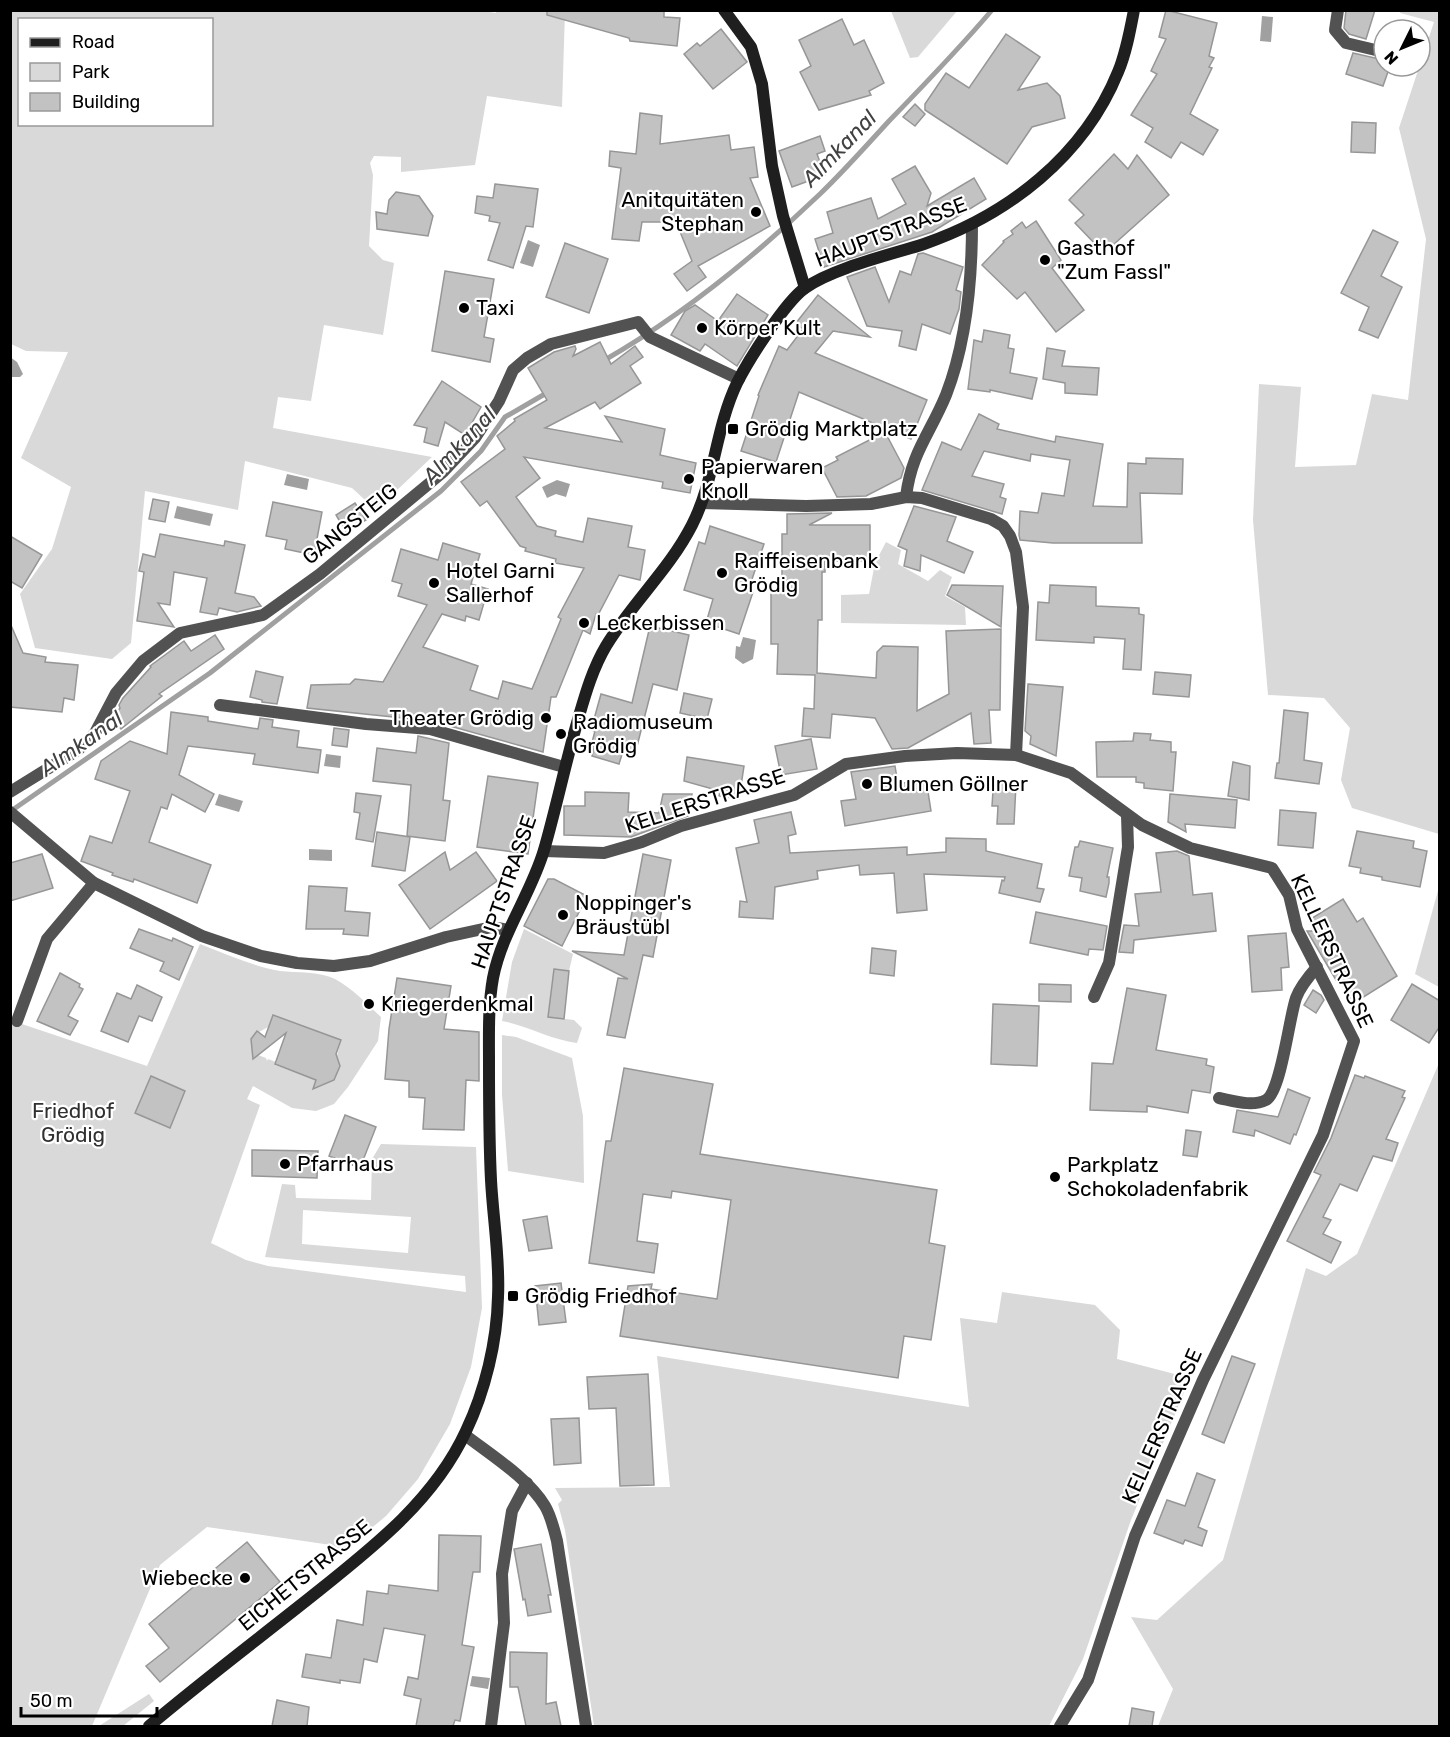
<svg xmlns="http://www.w3.org/2000/svg" width="1450" height="1737" font-family="Rubik,sans-serif">
<style>
.green{fill:#d9d9d9;fill-rule:evenodd}
.water{fill:#a0a0a0}
.lines{fill:none;stroke-linecap:round;stroke-linejoin:round}
.stream{stroke:#a0a0a0;stroke-width:5}
.building{fill:#c2c2c2;stroke:#969696;stroke-width:1.5}
.minor{stroke:#525252;stroke-width:12}
.tertiary{stroke:#525252;stroke-width:12}
.secondary{stroke:#1f1f1f;stroke-width:12}
.poi-dot{fill:#000;stroke:#fff;stroke-width:2}
.labels{text-anchor:middle;stroke-width:4.5;stroke-linejoin:round;paint-order:stroke}
.poi-label{font-size:21px;fill:#000;stroke:#fff;text-anchor:start}
.street-label{font-size:21px;fill:#000;stroke:#fff}
.park-label{font-size:21px;fill:#303030;stroke:#fff}
.water-label{font-size:22px;font-style:italic;fill:#414141;stroke:#fff}
</style>
<rect width="100%" height="100%" fill="#fff"/>
<g class="green">
<path d="M476 10 496 13 497 10 565 11 562 107 487 96 475 165 401 172V157L374 156 370 163 373 175 369 246 383 260 394 263 383 335 324 325 311 401 278 397 273 428 432 457 376 510 352 488 245 461 238 510 145 491 131 643 112 659 35 648 20 594 52 549 71 487 21 458 68 352 26 351 11 344V11ZM20 20H212V124H20Z"/>
<path d="M891 11H957L918 57 910 58Z"/>
<path d="M1401 11H1440L1439 834 1352 808 1341 780 1350 728 1324 698 1268 695 1253 520 1259 384 1301 387 1295 467 1356 465 1372 394 1408 400 1426 239 1399 128 1434 22 1400 13Z"/>
<path d="M886 542 901 550 898 564 928 581 940 570 952 577 945 596 965 607 966 625 841 623V595L869 594 875 563Z"/>
<path d="M1439 887V987L1415 974Z"/>
<path d="M524 929 573 954 569 971 555 969 548 1017 574 1020 582 1028 577 1043C551 1040 528 1026 502 1021L512 962Z"/>
<path d="M200 944C226 954 252 966 280 971 297 973 319 971 335 979 352 988 367 1004 381 1017L378 1041 348 1087 334 1104 316 1111 292 1108 253 1086 247 1099 260 1105 211 1243 246 1260 268 1266 466 1292 465 1276 265 1257 282 1184 295 1185 296 1198 371 1200 372 1159 381 1144 476 1147 482 1308 471 1367 450 1424 418 1479 386 1516 344 1551 331 1545 207 1527 160 1565 92 1726H11L10 1020 147 1066ZM273 1015 341 1040 337 1056 323 1085 316 1082V1080L275 1065 276 1062 268 1059 267 1061 266 1058 258 1055 251 1043 259 1032 268 1027ZM151 1076 185 1091 169 1128 135 1113ZM303 1210 411 1217 408 1253 302 1244Z"/>
<path d="M502 1035 516 1037 572 1058 583 1116 584 1183 508 1171 502 1095Z"/>
<path d="M1439 1063V1726H1158L1173 1689 1131 1617 1157 1620 1223 1560 1306 1268 1326 1276 1357 1254Z"/>
<path d="M1002 1292 1095 1305 1120 1330 1117 1359 1190 1378 1131 1520 1083 1659 1049 1726H594L565 1530 558 1504 562 1500 555 1488 670 1487 657 1356 969 1407 960 1318 997 1323Z"/>
<path d="M149 1694 154 1701 123 1726H99Z"/>
</g>
<g class="water">
<path d="M1262 16 1273 17 1271 42 1260 41Z"/>
<path d="M528 240 540 245 533 267 520 263Z"/>
<path d="M10 357 17 362 23 374 20 377H11Z"/>
<path d="M287 474 309 479 307 490 284 485Z"/>
<path d="M557 480 570 484 566 497 556 494 547 498 542 487Z"/>
<path d="M177 506 213 514 210 526 174 518Z"/>
<path d="M743 637 756 640 753 659 743 664 735 658 736 646 740 647Z"/>
<path d="M326 754 341 756 340 768 324 766Z"/>
<path d="M219 794 243 801 239 812 215 805Z"/>
<path d="M309 849 332 850V861L309 860Z"/>
<path d="M472 1676 490 1678 488 1689 470 1686Z"/>
</g>
<g class="lines">
<g class="stream">
<path d="M603 361C680 317 755 256 820 194 844 171 866 146 889 121 924 85 959 49 992 10"/>
<path d="M11 811 210 673 441 491 481 451 505 417 550 391"/>
</g>
</g>
<g class="building">
<path d="M547 10H664V17L680 18 677 46 630 41 629 38 547 15Z"/>
<path d="M1166 10 1217 23 1209 56 1214 58 1209 67 1212 68 1190 114 1218 130 1203 155 1181 142 1171 158 1145 142 1153 128 1131 115 1157 74 1151 71 1166 39 1159 37Z"/>
<path d="M1346 10H1375L1366 39 1349 34 1344 28Z"/>
<path d="M842 19 854 45 864 40 884 83 869 91 871 95 819 110 800 72 811 66 799 40Z"/>
<path d="M721 29 747 62 713 89 684 54 697 43 700 46Z"/>
<path d="M1006 34 1040 57 1018 90 1047 83 1060 96 1065 118 1032 127 1007 164 925 110V104L946 73 969 88Z"/>
<path d="M1353 53 1384 60V66H1390L1383 86 1346 74Z"/>
<path d="M915 104 925 114 915 126 903 117Z"/>
<path d="M640 113 662 116 660 144 729 135 731 150 754 147 758 177 750 178 770 226 698 266 706 277 687 291 674 274 692 261 676 222H642L639 241 612 239 621 168 609 166 610 151 636 154Z"/>
<path d="M1352 122 1376 123 1375 153 1351 152Z"/>
<path d="M820 136 825 151 817 154 825 175 792 187 779 151Z"/>
<path d="M1114 154 1128 169 1137 155 1169 195 1113 245 1098 247 1075 223 1084 215 1069 200Z"/>
<path d="M915 166 931 193 927 206 974 178 986 199 932 232 824 267 815 239 833 233 827 212 871 198 878 219 906 204 892 179Z"/>
<path d="M495 184 538 189 533 227 526 226 513 268 488 260 500 223 489 221 490 216 475 213 477 196 493 198Z"/>
<path d="M396 192 419 196 433 216 428 236 377 229 376 212 387 214 389 200Z"/>
<path d="M1036 221 1061 260 1052 268 1084 310 1056 332 1025 292 1017 299 982 265 1004 242 1003 241 1013 234 1011 231 1022 222 1026 228Z"/>
<path d="M1373 230 1398 242 1381 276 1402 287 1378 338 1359 330 1369 307 1341 293Z"/>
<path d="M565 243 608 259 589 313 546 297Z"/>
<path d="M923 253 963 267 956 290 961 292 959 309 950 334 922 324 916 350 899 346 902 331 867 326 847 277 875 267 889 302 900 271 911 275 918 254Z"/>
<path d="M445 271 494 279 484 337 494 339 490 362 432 351Z"/>
<path d="M737 294 768 315 737 366 705 344 700 351 671 335 685 311 695 305 718 321Z"/>
<path d="M818 295 870 337 833 331 815 353 927 400 911 439 799 392 776 462 741 451 759 396 758 395 779 346 787 350 803 329 796 323Z"/>
<path d="M984 330 1010 335 1008 348 1014 349 1010 373 1037 378 1032 399 990 390V392L968 389 974 340 982 342Z"/>
<path d="M600 342 611 364 635 346 643 357 630 366 641 383 600 409 595 402 545 428 622 442 605 416 665 429 660 455 696 463 690 493 662 488 663 482 524 457 540 478 516 497 537 526 556 531 555 536 583 542 588 518 632 526 628 547 645 550 640 580 619 575 598 615 596 614 590 634 583 630 556 697H551L543 752 432 721 307 708 311 685 350 684 355 679 383 682 427 605 398 596 402 584 392 581 401 549 438 560 443 543 480 554 471 584 488 589 479 620 466 616 465 621 442 614 423 647 478 666 470 690 498 699 503 681 532 689 561 619 558 617 584 568 555 563 556 559 525 551 526 548 520 546 487 501 480 506 461 482 505 449 497 436 515 421 514 419 547 400 528 368 554 352 575 346 576 349 573 356Z"/>
<path d="M1047 348 1065 351 1062 366 1099 368 1097 395 1065 393V383L1043 379Z"/>
<path d="M442 381 481 407 465 435 445 422 438 446 424 442 427 428 414 425Z"/>
<path d="M979 414 999 424 997 429 1055 442 1056 436 1103 444 1093 506 1127 507 1128 463 1146 464V458L1183 459 1182 494 1140 493 1142 543H1053L1020 540 1019 535 1020 511 1038 513 1042 493 1064 496 1070 460 1031 454 1030 461 984 451 972 476 1004 484 1000 497 1006 499 1002 514 922 490 942 442 961 450Z"/>
<path d="M885 432 904 468 901 478 866 496 837 497 822 468 838 460 836 457Z"/>
<path d="M153 499 169 502 165 522 149 519Z"/>
<path d="M273 502 322 512 314 555 285 549 287 540 266 536Z"/>
<path d="M355 503 366 520 346 532 336 515Z"/>
<path d="M914 506 956 517 947 541 973 552 964 573 921 555 920 571 904 566 907 550 898 546Z"/>
<path d="M832 513 809 525H870V561H825V572H822V620H818L817 673 876 678 877 652 883 646 918 647 917 711 949 694 946 631 1001 629 1000 710H989L991 743 974 744 971 713 908 748 892 749 875 718 832 714 830 738 802 736 804 708 814 709 815 675 777 674 778 644H771V592L782 593V534H787V514Z"/>
<path d="M710 526 764 544 748 591 753 592 739 634 706 623 713 599 684 590 699 542 705 544Z"/>
<path d="M160 534 224 546 225 541 245 545 235 593 254 597 261 606 237 612 219 608 217 615 200 612 207 578 174 572 170 605 158 603 174 627 137 621 144 572 139 571 143 554 155 557Z"/>
<path d="M10 536 42 555 22 588 10 581Z"/>
<path d="M952 585 1003 586 1001 627 947 595Z"/>
<path d="M1050 585 1096 587V606L1139 608V614L1144 615 1141 670 1123 669 1125 639 1094 637V643L1036 640 1038 602 1049 603Z"/>
<path d="M10 623 23 653 46 657 45 662 78 665 74 700 64 698 62 712 10 707Z"/>
<path d="M650 626 689 635 677 690 653 684 635 754 623 751 619 764 592 756 594 747 591 746 595 731 591 730 601 694 632 703Z"/>
<path d="M215 635 224 649 159 694 162 696 121 729 112 719 120 708 119 705 123 698 151 667 150 666 184 641 191 651Z"/>
<path d="M256 671 283 677 277 704 262 702V700L250 697Z"/>
<path d="M1155 672 1191 675 1189 697 1153 694Z"/>
<path d="M1028 684 1063 687 1056 756 1030 744 1031 736 1025 731Z"/>
<path d="M684 693 712 699 707 719 680 713Z"/>
<path d="M1284 710 1308 713 1304 760 1322 763 1319 784 1275 778 1277 763H1279Z"/>
<path d="M171 712 208 717V721L258 729 260 718 273 720 272 727 299 731 297 747 321 750 318 773 253 764 255 754 188 746 179 775 214 794 205 812 172 794 167 809 161 807 149 842 211 865 197 903 134 879 133 882 112 875 113 873 81 861 90 836 112 843 130 791 95 779 101 761 130 741 167 754Z"/>
<path d="M334 728 349 730 347 747 332 745Z"/>
<path d="M1134 733 1151 734 1150 740 1171 742V752H1176L1173 791 1144 788V783L1136 782V777H1097L1096 742 1133 741Z"/>
<path d="M418 736 449 743 443 800 450 801 445 841 407 836 411 785 373 781 377 748 416 753Z"/>
<path d="M811 739 817 769 781 775 775 746Z"/>
<path d="M687 757 744 766 739 799 719 796 720 791 684 781Z"/>
<path d="M1233 762 1250 766 1249 800 1228 796Z"/>
<path d="M895 766 898 784 926 779 931 811 845 826 841 801 856 799 851 772Z"/>
<path d="M488 776 538 783 528 854 477 847Z"/>
<path d="M1000 783 1016 784 1014 824H997L998 806H992L993 791 999 792Z"/>
<path d="M585 792 629 793 628 812 659 813 663 794H692L688 816 639 834 631 837 564 835V806H585Z"/>
<path d="M356 793 381 796 373 842 356 839 360 813 354 812Z"/>
<path d="M1170 794 1237 800 1235 828 1185 824 1186 832 1168 822Z"/>
<path d="M1280 810 1316 813 1313 848 1278 845Z"/>
<path d="M791 812 796 834 788 836 790 853 907 847V855L946 852V838L986 839V851L1042 864 1037 888 1044 889 1040 902 999 893 1002 880 1004 881 1005 877 924 874 927 910 897 913 894 873 860 875 859 865 817 871 818 879 775 887 773 919 739 917 740 901 747 902 736 848 759 843 754 820Z"/>
<path d="M1357 831 1414 841 1413 848 1427 851 1420 887 1382 880V877L1360 873 1361 868 1349 866Z"/>
<path d="M377 832 410 837 405 871 372 866Z"/>
<path d="M1080 841 1113 848 1107 877H1109V883L1106 897 1080 891 1082 878 1069 876 1075 847H1078Z"/>
<path d="M1177 851 1189 856 1193 895 1212 893 1216 931 1134 940 1133 953 1119 952 1124 925 1139 926 1135 894 1161 892 1156 853Z"/>
<path d="M445 852 450 870 476 852 497 881 430 929 399 885Z"/>
<path d="M42 854 53 888 10 901V863Z"/>
<path d="M643 854 671 860 653 957 643 955 625 1038 607 1035 618 978 628 979 572 951 624 955Z"/>
<path d="M548 879H554L587 896 562 946 524 926Z"/>
<path d="M309 886 347 888 345 911 370 913 368 936 343 934 344 929H306Z"/>
<path d="M1343 899 1357 922 1363 918 1397 976 1354 1003 1338 978 1336 980 1307 931H1315L1309 920Z"/>
<path d="M1036 912 1107 926 1103 950 1089 949 1088 955 1030 943Z"/>
<path d="M139 929 172 941 173 938 193 947 179 980 160 971 164 962 130 948Z"/>
<path d="M1286 933 1289 967 1281 968 1282 990 1252 992 1248 936Z"/>
<path d="M872 948 896 951 894 976 870 973Z"/>
<path d="M554 969 569 971 564 1019 548 1017Z"/>
<path d="M60 973 80 984 79 987 83 989 68 1016 78 1021 70 1035 37 1021Z"/>
<path d="M397 978 451 986 444 1029 479 1032V1081L466 1080 464 1130 423 1129 425 1098 409 1097V1081L385 1079 389 1029Z"/>
<path d="M1039 984 1071 985V1002L1039 1001Z"/>
<path d="M1412 984 1440 1001V1026L1429 1043 1391 1020Z"/>
<path d="M137 985 162 997 152 1021 139 1016 128 1042 101 1031 117 993 131 999Z"/>
<path d="M1127 988 1166 995 1156 1050 1207 1059 1206 1065 1214 1067 1210 1093 1192 1090 1188 1113 1147 1106V1112L1090 1110 1092 1063 1113 1064Z"/>
<path d="M1313 990 1321 995 1324 1000 1316 1013 1304 1005Z"/>
<path d="M993 1004 1039 1006 1037 1066 991 1064Z"/>
<path d="M273 1015 341 1040 336 1054 340 1066 334 1080 313 1089 316 1080 275 1064 286 1033 253 1059 251 1039 257 1031 265 1037Z"/>
<path d="M624 1068 713 1084 700 1154 937 1190 929 1243 945 1246 931 1340 904 1336 898 1378 620 1336 628 1286 652 1284 651 1289 717 1299 731 1200 672 1191 671 1198 643 1194 637 1241 658 1244 654 1273 589 1263 606 1141H611Z"/>
<path d="M1355 1075 1364 1078 1365 1076 1405 1091 1402 1097 1405 1098 1386 1139 1398 1143 1392 1161 1373 1156 1357 1191 1340 1184 1323 1217 1331 1220 1323 1234 1341 1242 1331 1263 1287 1241 1321 1175 1314 1172 1331 1138Z"/>
<path d="M151 1076 185 1091 170 1128 135 1113Z"/>
<path d="M1288 1089 1310 1098 1296 1135 1294 1134 1290 1144 1255 1130 1254 1136 1233 1132 1237 1110 1278 1117Z"/>
<path d="M345 1115 376 1127 360 1168 329 1156Z"/>
<path d="M1186 1130 1201 1132 1197 1157 1183 1155Z"/>
<path d="M252 1150 318 1151 317 1178 252 1176Z"/>
<path d="M547 1216 552 1248 529 1251 523 1220Z"/>
<path d="M561 1283 566 1322 539 1325 535 1286Z"/>
<path d="M1232 1356 1255 1364 1224 1443 1202 1434Z"/>
<path d="M648 1374 654 1485 620 1486 616 1408 589 1409 587 1377Z"/>
<path d="M579 1418 581 1463 554 1465 551 1419Z"/>
<path d="M1197 1473 1215 1480 1198 1527 1207 1531 1202 1546 1185 1540 1183 1544 1154 1533 1167 1500 1185 1506Z"/>
<path d="M439 1535 481 1536 480 1572H473L462 1645 474 1647 460 1721 455 1720 453 1726H416L421 1699 404 1695 408 1677 418 1679 425 1635 384 1628 377 1662 364 1659 360 1683 340 1680V1683L302 1677 306 1654 331 1658 337 1620 363 1625 367 1591 388 1594 389 1585 438 1591Z"/>
<path d="M247 1542 280 1582 160 1682 146 1666 169 1648 149 1624Z"/>
<path d="M541 1544 551 1595H548L551 1612 528 1616 525 1599 523 1600 514 1549Z"/>
<path d="M510 1652 547 1653 546 1704 556 1702 561 1726H526L518 1687H510Z"/>
<path d="M277 1700 309 1707 307 1726H272Z"/>
<path d="M1132 1708 1154 1712 1152 1726H1129Z"/>
</g>
<g class="lines">
<g class="minor">
<path d="M1338 10 1335 30 1346 43 1384 52"/>
<path d="M906 497C911 453 930 434 946 395 967 341 972 281 972 224"/>
<path d="M702 503 806 506 871 504 906 497 922 498 991 519 1003 526 1010 536 1016 552 1023 607 1016 755"/>
<path d="M220 705 366 724 430 729 564 767"/>
<path d="M10 792 78 750 95 733 116 693 143 661 180 633 263 615 320 574 443 472 475 438 499 401 513 370 527 358 551 344 638 322 650 337 739 379"/>
<path d="M10 812 94 883 202 936 261 956 297 963 334 966 370 961 446 937 492 927 508 930"/>
<path d="M544 851 604 853 642 842 681 826 794 795 846 764 905 756 957 753 1016 755 1071 773 1142 825 1190 848 1272 868 1289 895 1297 929 1354 1041 1323 1135 1203 1380 1135 1536 1088 1680 1060 1726"/>
<path d="M1094 997 1109 963 1128 847 1127 815"/>
<path d="M17 1021 47 939 94 883"/>
<path d="M1219 1098C1234 1101 1252 1107 1266 1100 1281 1092 1289 1018 1296 998 1300 987 1309 976 1317 967"/>
<path d="M491 1726 504 1623 502 1574 512 1511 527 1483"/>
</g>
<path class="tertiary" d="M465 1435C491 1455 528 1478 545 1506 551 1516 554 1529 557 1541L586 1726"/>
<g class="secondary">
<path d="M724 10 751 47 762 84 772 166 783 216 805 288"/>
<path d="M149 1726C200 1683 254 1642 307 1600 367 1552 433 1503 466 1431 485 1391 497 1342 498 1297 500 1258 493 1219 491 1180 489 1141 489 1102 489 1063 489 1035 488 1006 493 978 502 932 531 894 544 850 557 805 566 760 579 716 586 692 593 668 606 646 632 603 669 570 692 525 715 480 715 429 737 383 748 361 785 302 805 288 833 268 890 255 924 244 1008 215 1084 156 1118 72 1126 53 1130 31 1134 10"/>
</g>
</g>
<g class="poi-dot">
<circle cx="756" cy="212" r="6"/>
<circle cx="1045" cy="260" r="6"/>
<circle cx="464" cy="308" r="6"/>
<circle cx="702" cy="328" r="6"/>
<rect x="727" y="423" width="12" height="12" rx="3"/>
<circle cx="689" cy="479" r="6"/>
<circle cx="722" cy="573" r="6"/>
<circle cx="434" cy="583" r="6"/>
<circle cx="584" cy="623" r="6"/>
<circle cx="546" cy="718" r="6"/>
<circle cx="561" cy="734" r="6"/>
<circle cx="867" cy="784" r="6"/>
<circle cx="563" cy="915" r="6"/>
<circle cx="369" cy="1004" r="6"/>
<circle cx="285" cy="1164" r="6"/>
<circle cx="1055" cy="1177" r="6"/>
<rect x="507" y="1290" width="12" height="12" rx="3"/>
<circle cx="245" cy="1578" r="6"/>
</g>
<g class="labels">
<g class="poi-label">
<text x="744" y="207" text-anchor="end">Anitquitäten<tspan x="744" dy="24">Stephan</tspan></text>
<text x="1057" y="255">Gasthof<tspan x="1057" dy="24">"Zum Fassl"</tspan></text>
<text x="476" y="315">Taxi</text>
<text x="714" y="335">Körper Kult</text>
<text x="745" y="436">Grödig Marktplatz</text>
<text x="701" y="474">Papierwaren<tspan x="701" dy="24">Knoll</tspan></text>
<text x="734" y="568">Raiffeisenbank<tspan x="734" dy="24">Grödig</tspan></text>
<text x="446" y="578">Hotel Garni<tspan x="446" dy="24">Sallerhof</tspan></text>
<text x="596" y="630">Leckerbissen</text>
<text x="534" y="725" text-anchor="end">Theater Grödig</text>
<text x="573" y="729">Radiomuseum<tspan x="573" dy="24">Grödig</tspan></text>
<text x="879" y="791">Blumen Göllner</text>
<text x="575" y="910">Noppinger's<tspan x="575" dy="24">Bräustübl</tspan></text>
<text x="381" y="1011">Kriegerdenkmal</text>
<text x="297" y="1171">Pfarrhaus</text>
<text x="1067" y="1172">Parkplatz<tspan x="1067" dy="24">Schokoladenfabrik</tspan></text>
<text x="525" y="1303">Grödig Friedhof</text>
<text x="233" y="1585" text-anchor="end">Wiebecke</text>
</g>
<g class="street-label">
<text transform="translate(891 232) rotate(-21)" y="7">HAUPTSTRASSE</text>
<text transform="translate(350 524) rotate(-39)" y="7">GANGSTEIG</text>
<text transform="translate(705 801) rotate(-18)" y="7">KELLERSTRASSE</text>
<text transform="translate(504 892) rotate(-71)" y="7">HAUPTSTRASSE</text>
<text transform="translate(1332 951) rotate(65)" y="7">KELLERSTRASSE</text>
<text transform="translate(1162 1426) rotate(-66)" y="7">KELLERSTRASSE</text>
<text transform="translate(305 1575) rotate(-39)" y="7">EICHETSTRASSE</text>
</g>
<g class="park-label">
<text x="73" y="1118">Friedhof<tspan x="73" dy="24">Grödig</tspan></text>
</g>
<g class="water-label">
<text transform="translate(839 148) rotate(-46)" y="8">Almkanal</text>
<text transform="translate(459 445) rotate(-47)" y="8">Almkanal</text>
<text transform="translate(81 743) rotate(-35)" y="8">Almkanal</text>
</g>
</g>
<rect width="1450" height="1737" fill="none" stroke="#000000" stroke-width="24"/>
<rect x="18" y="18" width="195" height="108" fill="#ffffff" stroke="#999999" stroke-width="1.5"/>
<rect x="30" y="38" width="30" height="9" fill="#1f1f1f" stroke="#999999" stroke-width="1.5"/>
<text x="72" y="48" font-size="18" fill="#000000">Road</text>
<rect x="30" y="63" width="30" height="18" fill="#d9d9d9" stroke="#999999" stroke-width="1.5"/>
<text x="72" y="78" font-size="18" fill="#000000">Park</text>
<rect x="30" y="93" width="30" height="18" fill="#c2c2c2" stroke="#999999" stroke-width="1.5"/>
<text x="72" y="108" font-size="18" fill="#000000">Building</text>
<g transform="translate(1402 48) rotate(227)"><circle r="28" fill="#ffffff" stroke="#999999" stroke-width="1.5"/>
<path d="M0-4.5L10 22L0 15L-10 22Z" fill="#000000"/>
<text y="-9" font-size="16" font-weight="bold" text-anchor="middle" fill="#000000">N</text>
</g>
<path d="M21 1707v9h136v-9" fill="none" stroke="#000000" stroke-width="3"/>
<text x="30" y="1707" font-size="18" fill="#000000" stroke="#ffffff" stroke-width="4.5" paint-order="stroke">50 m</text>
</svg>
